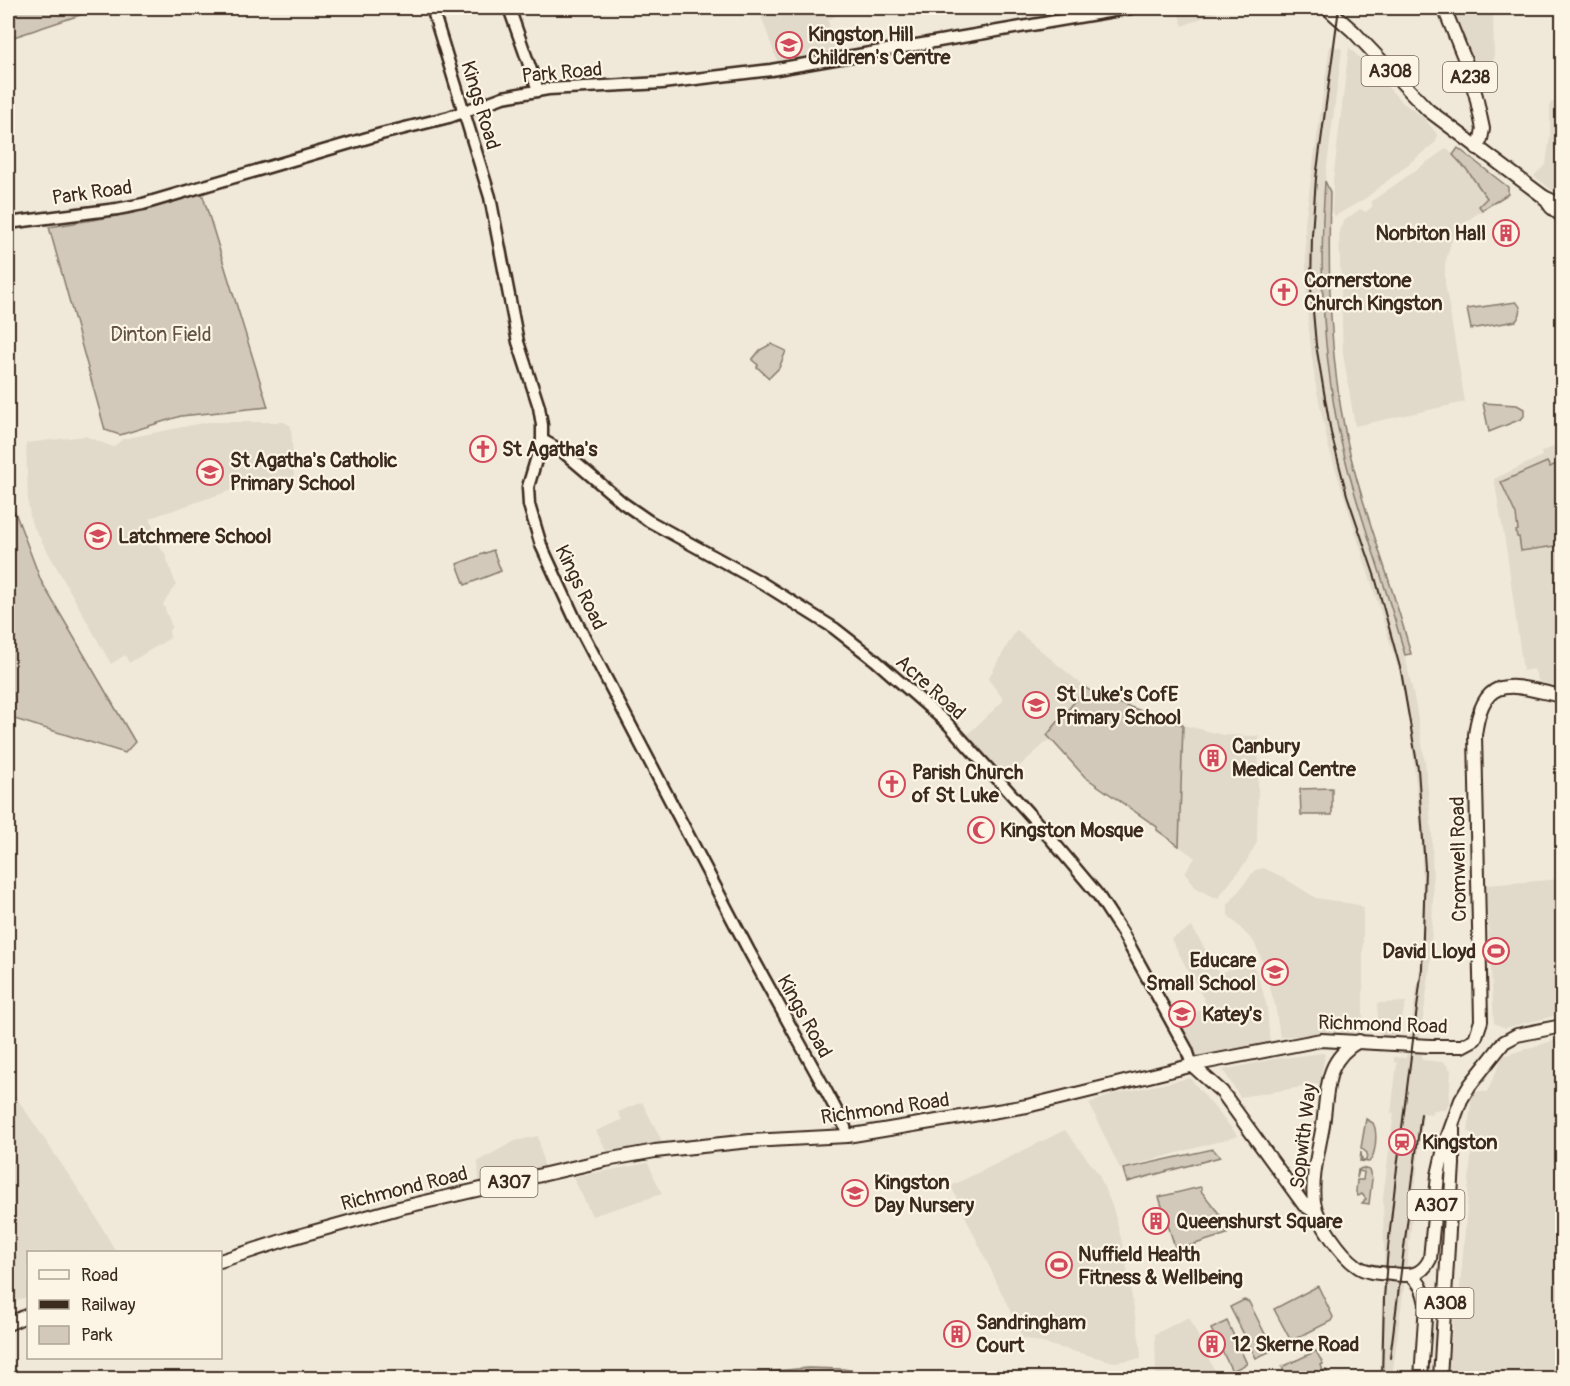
<svg xmlns="http://www.w3.org/2000/svg" width="1570" height="1386" font-family="Pangolin,sans-serif">
<style>
.built{fill:#e1d9c9}
.green{fill:#d2c9ba;stroke:#867a6c;stroke-width:1.5}
.lines{fill:none;stroke-linecap:round;stroke-linejoin:round}
.secondary-casing{stroke:#3b2a1e;stroke-width:15}
.primary-casing{stroke:#3b2a1e;stroke-width:16}
.secondary{stroke:#fcf5e5;stroke-width:10}
.primary{stroke:#fcf5e5;stroke-width:12}
.rail{stroke:#3b2a1e;stroke-width:2}
.labels{text-anchor:middle;stroke-width:4.5;stroke-linejoin:round;paint-order:stroke}
.shield{fill:#fcf5e5;stroke:#75675a;stroke-width:1.5}
.shield-label{font-size:18px;font-weight:bold;fill:#3b2a1e}
.poi-label{font-size:20px;font-weight:bold;fill:#3b2a1e;stroke:#fcf5e5;text-anchor:start}
.street-label{font-size:20px;fill:#3b2a1e;stroke:#fcf5e5}
.park-label{font-size:20px;fill:#615245;stroke:#fcf5e5}
</style>
<rect width="100%" height="100%" fill="#f0e9d9"/>
<filter id="ink" filterUnits="userSpaceOnUse"><feTurbulence type="fractalNoise" baseFrequency=".0167" numOctaves="2"/><feDisplacementMap in="SourceGraphic" scale="12" xChannelSelector="R" yChannelSelector="G"/><feConvolveMatrix kernelMatrix="1 2 1 2 8 2 1 2 1" color-interpolation-filters="sRGB"/></filter>
<g filter="url(#ink)">
<g class="built">
<path d="M758 8H849L828 20 836 51 780 60H777Z"/>
<path d="M1176 8H1225L1183 26Z"/>
<path d="M1452 8H1486V12L1493 11 1494 60 1472 62 1464 48V39Z"/>
<path d="M1330 45 1342 49 1325 181 1321 233 1325 341 1337 423 1405 655 1415 702 1426 768 1432 835 1433 902 1430 969 1418 1053H1422V1060L1444 1062 1451 1070 1449 1102 1446 1110H1433L1432 1114 1423 1113 1408 1255 1392 1378H1380L1384 1255 1383 1197 1394 1113H1391L1397 1063 1394 1062V1057L1406 1058 1420 968 1423 902 1421 835 1411 736 1399 671 1328 445 1315 381 1311 349 1307 311 1305 222Z"/>
<path d="M1349 47 1402 102 1424 118 1437 134 1436 142 1366 198 1335 216 1332 210 1333 181Z"/>
<path d="M1562 100V198L1534 176 1546 164 1550 136V103Z"/>
<path d="M1447 148 1467 170 1487 198 1479 206 1482 210 1458 228 1452 239 1445 264V283L1465 402 1355 426 1343 354 1339 230 1344 221 1360 209 1366 212 1372 207V201Z"/>
<path d="M208 422H284L291 426 294 478 255 480 256 482 150 518 162 551H164L176 585 163 604 172 627 169 630 170 638 129 663 125 655 111 664 31 522 28 503 26 443 85 436 113 447 123 439Z"/>
<path d="M1562 443V687L1539 682 1534 669 1523 671 1507 553 1494 479 1542 456 1541 452Z"/>
<path d="M1016 630 1086 688 1047 735 1050 739 1006 778 967 735 1004 700 988 679Z"/>
<path d="M1183 725 1223 735 1259 736 1257 842 1246 862 1218 898 1212 897 1194 886 1185 872 1195 858 1179 846Z"/>
<path d="M1264 868 1284 878 1316 898 1359 905 1363 908V1032L1280 1037 1275 1005 1262 960 1254 942 1228 915V905L1255 870Z"/>
<path d="M1562 879V1014L1505 1028 1494 1023 1486 885Z"/>
<path d="M1192 927 1219 973 1252 963 1261 985 1267 1007 1270 1045 1196 1058 1179 1024 1198 1011 1209 1009 1171 939Z"/>
<path d="M1406 1002 1401 1021 1400 1038 1383 1037 1379 1035 1377 1003Z"/>
<path d="M1562 1038V1378H1448L1455 1301 1459 1300 1473 1134 1468 1131 1472 1094 1479 1091 1487 1092 1503 1056Z"/>
<path d="M1322 1053 1325 1054 1320 1084 1240 1097 1223 1070 1274 1059Z"/>
<path d="M1190 1078 1238 1136 1120 1169 1089 1103 1115 1094Z"/>
<path d="M8 1085 91 1208 116 1252H28V1297L16 1300 8 1305Z"/>
<path d="M642 1102 664 1145 607 1151 596 1131 622 1120 618 1112Z"/>
<path d="M1065 1130 1098 1173 1113 1208 1123 1246 1140 1344 1141 1359 1114 1362 1023 1338 951 1186Z"/>
<path d="M538 1136 544 1166 479 1181 478 1161 515 1141Z"/>
<path d="M648 1163 662 1194 592 1216 573 1177Z"/>
<path d="M1189 1317 1218 1378H1156L1155 1334Z"/>
</g>
<g class="green">
<path d="M8 8H101L8 39Z"/>
<path d="M1458 148 1508 187V194L1482 210 1479 206 1487 198 1467 170 1453 155Z"/>
<path d="M1325 181 1330 192C1328 275 1329 355 1346 436 1362 510 1392 581 1411 654L1405 655C1384 577 1353 502 1337 423 1322 343 1319 262 1325 181Z"/>
<path d="M202 193 268 407 181 416 120 435 105 430 49 227 129 214Z"/>
<path d="M1516 302C1523 308 1521 314 1516 321L1471 329 1467 309Z"/>
<path d="M771 344 786 351 779 368 769 378 757 367 758 365 752 360 760 350Z"/>
<path d="M1483 403 1517 405 1524 409V416L1521 419 1489 432Z"/>
<path d="M1562 461V545L1521 551 1519 537H1517L1516 531 1518 530 1516 515 1501 482 1547 462 1550 467Z"/>
<path d="M15 512 41 581 135 742 125 753 8 717V515Z"/>
<path d="M493 550 501 571 465 585 457 564Z"/>
<path d="M1086 688 1098 696 1183 725 1179 846 1157 830V827L1085 777 1047 735Z"/>
<path d="M1332 788V815H1301L1300 789Z"/>
<path d="M1366 1119 1373 1123C1378 1132 1376 1155 1369 1162L1360 1161 1361 1152 1362 1160H1366L1367 1153 1361 1148Z"/>
<path d="M1213 1149 1220 1157 1127 1182 1123 1169Z"/>
<path d="M1362 1168 1369 1170 1372 1179 1369 1204 1362 1203 1366 1199 1362 1194 1358 1196 1356 1192 1357 1180H1363L1364 1172 1359 1171 1357 1178 1358 1170Z"/>
<path d="M1200 1187 1202 1189 1201 1191 1225 1221 1227 1220 1230 1230 1226 1231 1227 1234 1176 1250 1159 1197Z"/>
<path d="M1318 1286 1333 1317 1331 1321 1291 1341 1274 1309Z"/>
<path d="M1244 1300 1249 1302 1273 1350 1256 1358 1230 1307Z"/>
<path d="M1227 1321 1247 1364 1232 1371 1211 1329Z"/>
<path d="M1316 1351 1323 1364 1321 1365 1323 1371 1326 1370 1330 1378H1288L1282 1367Z"/>
<path d="M808 1368 843 1369 905 1378H695Z"/>
</g>
<g class="lines">
<defs>
<g id="secondary">
<path d="M432 8 490 197 518 342 539 407 542 425V440L528 487 529 505 541 545 575 619 749 951 824 1087 845 1127 847 1136"/>
<path d="M509 8 538 90"/>
<path d="M8 223 117 209 143 204 381 134 449 117 503 97 548 89 662 83 771 70 1131 8"/>
<path d="M542 440 562 451 623 503 649 521 762 583 834 628 875 660 948 724 1040 826 1098 895 1122 932 1187 1050 1192 1065"/>
</g>
<g id="primary">
<path d="M1327 8 1353 31 1428 110 1544 197 1562 205"/>
<path d="M1444 8 1465 60 1476 96 1483 129 1481 139 1477 148"/>
<path d="M1544 197 1551 207 1562 216"/>
<path d="M1359 1041C1324 1060 1328 1090 1323 1125 1319 1149 1311 1177 1314 1202 1317 1221 1341 1255 1357 1266 1366 1273 1380 1273 1392 1274 1409 1276 1421 1277 1430 1259L1438 1175 1445 1144 1461 1100 1470 1085 1504 1042 1517 1035 1562 1026"/>
<path d="M1192 1065 1222 1092 1304 1205 1317 1213"/>
<path d="M220 1261 291 1238 399 1208 606 1160 655 1151 750 1141 847 1136 1027 1106 1202 1063 1321 1040 1431 1046H1462L1475 1039 1481 1021 1475 735C1483 669 1515 687 1562 696"/>
<path d="M1411 1276C1421 1282 1424 1293 1426 1304L1421 1378"/>
<path d="M8 1324 28 1315"/>
<path d="M1440 1378 1453 1164V1128"/>
</g>
</defs>
<use href="#secondary" class="secondary-casing"/>
<use href="#primary" class="primary-casing"/>
<use href="#secondary" class="secondary"/>
<use href="#primary" class="primary"/>
<g class="rail">
<path d="M1339 8 1316 178 1312 235 1311 288 1316 345 1331 433 1347 495 1375 577 1401 671 1418 769 1425 868 1422 968 1396 1176 1388 1248 1384 1298 1382 1378"/>
<path d="M1390 1358 1421 1114"/>
</g>
</g>
</g>
<defs>
<symbol id="school-ring" viewBox="-11 -11 22 22"><circle r="9.5" fill="#fcf5e5" stroke="#d1495b" stroke-width="1.5"/><path d="M0-5L7-2L0 1L-7-2ZM-4 1L0 2.5L4 1V4Q0 6-4 4Z" fill="#d1495b"/></symbol>
<symbol id="building-ring" viewBox="-11 -11 22 22"><circle r="9.5" fill="#fcf5e5" stroke="#d1495b" stroke-width="1.5"/><path d="M-4-6H4V6H1V3H-1V6H-4ZM-2.5-4.3h1.7v1.8h-1.7ZM.8-4.3h1.7v1.8H.8ZM-2.5-1h1.7V.8h-1.7ZM.8-1h1.7V.8H.8Z" fill="#d1495b"/></symbol>
<symbol id="church-ring" viewBox="-11 -11 22 22"><circle r="9.5" fill="#fcf5e5" stroke="#d1495b" stroke-width="1.5"/><path d="M-1.2-6h2.4v3.5h3.3v2.4h-3.3V6h-2.4V-.1h-3.3v-2.4h3.3Z" fill="#d1495b"/></symbol>
<symbol id="mosque-ring" viewBox="-11 -11 22 22"><circle r="9.5" fill="#fcf5e5" stroke="#d1495b" stroke-width="1.5"/><path d="M3.5-4.9A6 6 0 1 0 3.5 4.9A5 5 0 1 1 3.5-4.9Z" fill="#d1495b"/></symbol>
<symbol id="stadium-ring" viewBox="-11 -11 22 22"><circle r="9.5" fill="#fcf5e5" stroke="#d1495b" stroke-width="1.5"/><path d="M0-5a6.5 5 0 1 0 0 10a6.5 5 0 1 0 0-10ZM-3.5-1.8h7v3.6h-7Z" fill="#d1495b"/></symbol>
<symbol id="station-ring" viewBox="-11 -11 22 22"><circle r="9.5" fill="#fcf5e5" stroke="#d1495b" stroke-width="1.5"/><path d="M-3-6H3Q5-6 5-4V2Q5 4 3 4L4.5 6H3L1.5 4h-3L-3 6H-4.5L-3 4Q-5 4-5 2V-4Q-5-6-3-6ZM-3.5-4v3h7v-3ZM-3.5 1v1.5H-2V1ZM2 1v1.5H3.5V1Z" fill="#d1495b"/></symbol>
</defs>
<g fill-rule="evenodd">
<use href="#school-ring" x="774" y="30" width="30" height="30"/>
<use href="#building-ring" x="1491" y="218" width="30" height="30"/>
<use href="#church-ring" x="1269" y="277" width="30" height="30"/>
<use href="#church-ring" x="468" y="434" width="30" height="30"/>
<use href="#school-ring" x="195" y="457" width="30" height="30"/>
<use href="#school-ring" x="83" y="521" width="30" height="30"/>
<use href="#school-ring" x="1021" y="690" width="30" height="30"/>
<use href="#building-ring" x="1198" y="743" width="30" height="30"/>
<use href="#church-ring" x="877" y="769" width="30" height="30"/>
<use href="#mosque-ring" x="966" y="815" width="30" height="30"/>
<use href="#stadium-ring" x="1481" y="936" width="30" height="30"/>
<use href="#school-ring" x="1260" y="957" width="30" height="30"/>
<use href="#school-ring" x="1167" y="999" width="30" height="30"/>
<use href="#station-ring" x="1387" y="1127" width="30" height="30"/>
<use href="#school-ring" x="840" y="1178" width="30" height="30"/>
<use href="#building-ring" x="1141" y="1206" width="30" height="30"/>
<use href="#stadium-ring" x="1044" y="1250" width="30" height="30"/>
<use href="#building-ring" x="942" y="1319" width="30" height="30"/>
<use href="#building-ring" x="1197" y="1329" width="30" height="30"/>
</g>
<g class="labels">
<g class="shield">
<rect x="1361.5" y="56" width="57" height="30" rx="4.5"/>
<rect x="1443" y="62" width="54" height="30" rx="4.5"/>
<rect x="480.5" y="1167" width="57" height="30" rx="4.5"/>
<rect x="1407.5" y="1190" width="57" height="30" rx="4.5"/>
<rect x="1416.5" y="1288" width="57" height="30" rx="4.5"/>
</g>
<g class="shield-label">
<text x="1390" y="77">A308</text>
<text x="1470" y="83">A238</text>
<text x="509" y="1188">A307</text>
<text x="1436" y="1211">A307</text>
<text x="1445" y="1309">A308</text>
</g>
<g class="poi-label">
<text x="808" y="41">Kingston Hill<tspan x="808" dy="23">Children's Centre</tspan></text>
<text x="1486" y="240" text-anchor="end">Norbiton Hall</text>
<text x="1304" y="287">Cornerstone<tspan x="1304" dy="23">Church Kingston</tspan></text>
<text x="502" y="456">St Agatha's</text>
<text x="230" y="467">St Agatha's Catholic<tspan x="230" dy="23">Primary School</tspan></text>
<text x="118" y="543">Latchmere School</text>
<text x="1056" y="701">St Luke's CofE<tspan x="1056" dy="23">Primary School</tspan></text>
<text x="1232" y="753">Canbury<tspan x="1232" dy="23">Medical Centre</tspan></text>
<text x="912" y="779">Parish Church<tspan x="912" dy="23">of St Luke</tspan></text>
<text x="1000" y="837">Kingston Mosque</text>
<text x="1476" y="958" text-anchor="end">David Lloyd</text>
<text x="1256" y="967" text-anchor="end">Educare<tspan x="1256" dy="23">Small School</tspan></text>
<text x="1202" y="1021">Katey's</text>
<text x="1422" y="1149">Kingston</text>
<text x="874" y="1189">Kingston<tspan x="874" dy="23">Day Nursery</tspan></text>
<text x="1176" y="1228">Queenshurst Square</text>
<text x="1078" y="1261">Nuffield Health<tspan x="1078" dy="23">Fitness &amp; Wellbeing</tspan></text>
<text x="976" y="1329">Sandringham<tspan x="976" dy="23">Court</tspan></text>
<text x="1232" y="1351">12 Skerne Road</text>
</g>
<g class="street-label">
<text transform="translate(562 72) rotate(-5)" y="7">Park Road</text>
<text transform="translate(481 105) rotate(73)" y="7">Kings Road</text>
<text transform="translate(92 192) rotate(-8)" y="7">Park Road</text>
<text transform="translate(581 587) rotate(64)" y="7">Kings Road</text>
<text transform="translate(931 687) rotate(42)" y="7">Acre Road</text>
<text transform="translate(1458 859) rotate(-91)" y="7">Cromwell Road</text>
<text transform="translate(805 1016) rotate(61)" y="7">Kings Road</text>
<text transform="translate(1383 1024) rotate(2)" y="7">Richmond Road</text>
<text transform="translate(885 1108) rotate(-8)" y="7">Richmond Road</text>
<text transform="translate(1303 1136) rotate(-83)" y="7">Sopwith Way</text>
<text transform="translate(404 1188) rotate(-14)" y="7">Richmond Road</text>
</g>
<g class="park-label">
<text x="161" y="341">Dinton Field</text>
</g>
</g>
<rect width="1570" height="1386" fill="none" stroke="#fcf5e5" stroke-width="30"/>
<rect x="15" y="15" width="1540" height="1356" fill="none" stroke="#3b2a1e" stroke-width="2" filter="url(#ink)"/>
<rect x="27" y="1251" width="195" height="108" fill="#fcf5e5" stroke="#afa495" stroke-width="1.5"/>
<rect x="39" y="1270" width="30" height="9" fill="#fcf5e5" stroke="#afa495" stroke-width="1.5"/>
<text x="81" y="1281" font-size="18" fill="#3b2a1e">Road</text>
<rect x="39" y="1300" width="30" height="9" fill="#3b2a1e" stroke="#afa495" stroke-width="1.5"/>
<text x="81" y="1311" font-size="18" fill="#3b2a1e">Railway</text>
<rect x="39" y="1326" width="30" height="18" fill="#d2c9ba" stroke="#afa495" stroke-width="1.5"/>
<text x="81" y="1341" font-size="18" fill="#3b2a1e">Park</text>
</svg>
